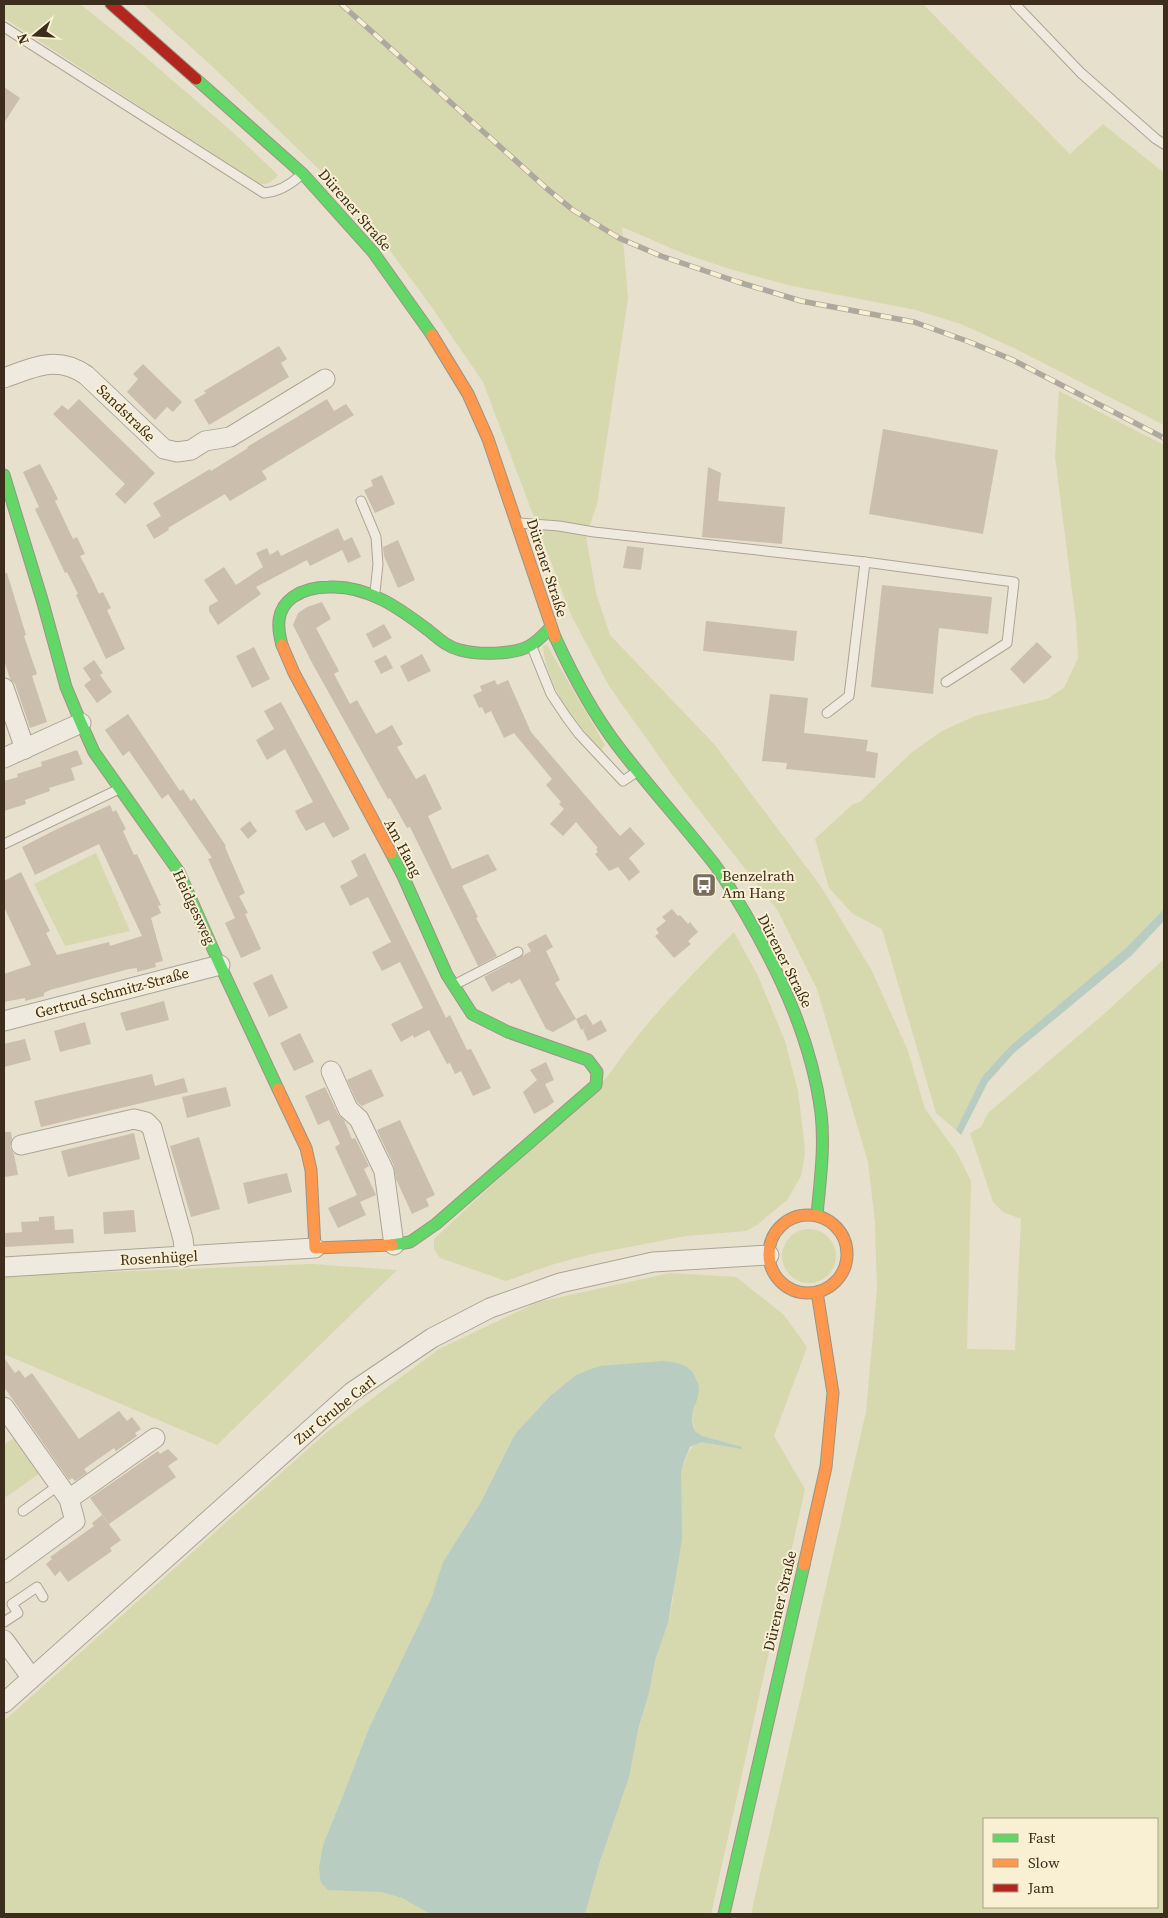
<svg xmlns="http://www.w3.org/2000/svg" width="1168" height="1918" font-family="'Source Serif 4',serif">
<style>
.green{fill:#d6d8ad;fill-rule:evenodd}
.water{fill:#b8ccc1}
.building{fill:#cbbead}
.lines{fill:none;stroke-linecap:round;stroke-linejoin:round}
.lane-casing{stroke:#aca596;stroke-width:11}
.street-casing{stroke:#aca596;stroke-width:21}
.fast-casing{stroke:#9c9486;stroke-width:13}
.slow-casing{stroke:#9c9486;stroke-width:13}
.jam-casing{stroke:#9c9486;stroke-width:13}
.lane{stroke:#efeadf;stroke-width:9}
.street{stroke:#efeadf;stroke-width:19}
.fast{stroke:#63d668;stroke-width:11}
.slow{stroke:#ff974d;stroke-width:11}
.jam{stroke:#b3261e;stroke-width:11}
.rail-casing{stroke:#aea99f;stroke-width:5.5}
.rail{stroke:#f9efd2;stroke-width:4;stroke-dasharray:11;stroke-linecap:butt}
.labels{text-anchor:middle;stroke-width:4;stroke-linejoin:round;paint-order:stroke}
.street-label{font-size:15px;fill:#3c2d1c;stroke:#f9efd2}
.poi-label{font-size:15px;fill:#3c2d1c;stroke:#f9efd2;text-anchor:start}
</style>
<rect width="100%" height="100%" fill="#e7e0cc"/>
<g class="green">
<path d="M4 4H80L135 48 237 136 278 175C272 182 267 185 259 184L4 18Z"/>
<path d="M143 4H923L1070 154 1103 124 1164 173V425L1016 349 961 324 916 310 788 285 730 269 685 254 622 227 628 298 597 504 586 537 596 593 610 635 714 744 822 888 872 971 908 1051 925 1109 957 1153 971 1181 967 1349 1015 1350 1021 1219 1003 1212 993 1202 970 1133 981 1127 988 1113 1104 1014 1164 959V1914H751L866 1412 877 1289 875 1222 868 1162 817 989 778 911 678 783 609 686 571 615 483 382 431 306 357 206 214 68ZM984 1819H1157V1907H984Z"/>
<path d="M1059 391 1164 445V909L1126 948 1009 1047 982 1077 956 1130 936 1113 882 929 853 914 829 888 815 839 853 804 860 802 911 753 942 731 975 716 1047 699 1064 688 1078 658 1076 622 1055 457Z"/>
<path d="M547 645 605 745 601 750C575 722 546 686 543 646Z"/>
<path d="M96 853 130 931 65 946 34 884Z"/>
<path d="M734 932 758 976 785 1041 798 1091 805 1149 804 1160 801 1176 787 1200 757 1225 746 1231 686 1236 592 1254 551 1265 506 1281 440 1258 434 1249V1239L608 1076C644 1023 689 977 734 932Z"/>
<circle cx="809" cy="1256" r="27"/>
<path d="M312 1264 397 1270 217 1445 4 1354V1276Z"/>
<path d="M670 1273 736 1277 784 1315 807 1347 774 1436 805 1489 711 1914H585L649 1693 655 1661 668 1623 673 1599 681 1473C692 1430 706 1441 741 1447L702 1436 695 1431 692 1416 699 1389 576 1375 550 1396 515 1434 481 1502 443 1562 431 1599 369 1728 344 1793 323 1845 319 1866 369 1891 381 1892 402 1898 430 1914H4V1721L327 1432 439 1349 538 1302Z"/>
<path d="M14 1438 40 1473 6 1497 4 1493V1445Z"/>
</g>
<g class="water">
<path d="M1164 909V921L1131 956 1014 1053 988 1082 961 1135 956 1130 982 1077 1009 1047 1126 948Z"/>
<path d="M664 1361C680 1363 692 1365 697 1382 698 1383 699 1388 699 1389 698 1406 687 1412 695 1431L702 1436 742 1447V1449L701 1442 690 1447 684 1461 681 1473 682 1539 668 1623 655 1661 649 1693 638 1730 629 1777 601 1858 585 1914H430L402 1898 381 1892 328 1890 321 1883 320 1877 319 1866 323 1845 344 1793 369 1728 431 1599 443 1562 481 1502 515 1434 550 1396 576 1375 599 1366Z"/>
</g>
<g class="building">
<path d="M4 87 20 98 4 123Z"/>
<path d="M279 346 287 359 281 363 289 377 209 425 194 400 206 393 204 391Z"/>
<path d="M143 364 182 402 173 412 167 407 155 420 127 392 138 379 133 374Z"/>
<path d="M79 399 155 473 125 504 115 494 125 484 53 414 62 405 68 410Z"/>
<path d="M327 399 334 411 346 404 354 415 262 471 267 479 230 501 225 494 168 528 169 530 154 539 146 525 161 516 153 503 210 469 211 471 248 448 247 447Z"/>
<path d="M883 429 998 450 983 534 869 514Z"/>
<path d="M40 464 58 499 55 501 73 539 77 537 85 554 80 556 90 575 99 594 103 592 111 608 107 610 125 649 106 659 76 595 78 594 67 572 65 573 35 509 39 507 23 472Z"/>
<path d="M708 467 721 473 718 501 785 507 782 544 702 537Z"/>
<path d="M382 475 395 504 375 513 364 490 373 486 371 480Z"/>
<path d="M338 528 344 541 352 537 361 557 348 563 342 550 310 566 307 560 256 587 261 594 218 625 209 611V606L218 601 204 580 224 567 236 585 263 567 256 553 267 548 270 555 278 550 281 556Z"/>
<path d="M398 540 415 580 398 588 384 556 383 547Z"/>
<path d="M627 546 644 548 641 570 623 568Z"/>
<path d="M4 573H7L26 635 24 636 37 674 32 676 47 722 30 728 15 684 10 679 4 660Z"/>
<path d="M882 585 992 597 988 634 939 628 933 694 871 687Z"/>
<path d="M322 602 331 619 316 628 339 671 334 674 350 704 357 700 376 734 392 725 403 744 397 747 416 779 425 774 442 809 428 816 452 869 488 854 497 870 462 886 478 917 476 918 497 956 478 966 410 827 407 828 390 798 388 799 378 781 311 661 293 625 298 613 307 607Z"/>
<path d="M706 621 797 631 794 661 703 651Z"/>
<path d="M384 624 392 638 373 648 366 634Z"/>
<path d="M1037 642 1052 657 1024 684 1010 669Z"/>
<path d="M254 647 270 679 252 688 236 656Z"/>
<path d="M422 654 431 671 408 682 400 666Z"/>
<path d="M386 655 393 668 381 674 374 661Z"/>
<path d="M94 660 103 673 100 675 112 692 97 703 84 685 91 680 83 668Z"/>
<path d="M495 680 497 685 508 680 531 732 620 836 630 827 645 844 629 858 640 872 629 881 618 867 609 871 595 854 598 852 596 849 598 848 576 822 563 836 550 824 564 809 559 804 561 802 546 785 552 779 514 733 504 738 491 711 485 714 482 707 479 708 473 695 482 691 480 686Z"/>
<path d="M770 694 808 698 804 733 868 740 866 751 878 753 875 778 786 769 787 763 762 761Z"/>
<path d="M281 702 350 829 333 838 324 822 306 831 300 821 295 811 313 802 285 749 267 760 256 740 274 729 264 711Z"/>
<path d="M128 714 180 791 183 789 191 801 194 798 226 846 225 847 245 893 239 896 248 913 245 914 261 949 241 958 225 923 235 918 208 859 212 858 168 794 162 799 129 751 123 756 105 730Z"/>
<path d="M77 750 83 764 71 768 75 780 49 788 50 791 25 800 26 804 4 811V781L18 777 17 774 42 766 41 762Z"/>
<path d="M110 805 113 812 116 810 126 829 123 831 134 855 137 854 161 905 158 906 161 913 151 918 163 961 155 963 156 967 137 972V968L129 969 50 990 44 993V996L25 1001V998L4 1002V974L31 965 4 907V881L21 872 50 931 46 933 57 955 109 942 110 946 142 936 99 844 35 875 22 847 57 829Z"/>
<path d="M250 821 257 831 248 839 240 829Z"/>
<path d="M365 853 446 1018 450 1015 467 1050 471 1049 491 1088 473 1096 461 1071 455 1074 450 1063 447 1064 429 1030 414 1038 413 1035 401 1042 391 1024 423 1008 400 962 382 971 377 962 372 952 391 942 368 897 350 906 340 886 358 876 351 861Z"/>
<path d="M672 909 678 916 680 915 688 924 690 922 698 932 688 941 691 944 674 958 655 936 659 933 656 929 666 921 662 917Z"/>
<path d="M546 934 553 947 546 951 560 980 555 983 576 1019 553 1032 546 1029 520 979 511 984 509 982 492 992 484 977 531 951 527 944Z"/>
<path d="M272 974 288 1008 269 1017 253 983Z"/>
<path d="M164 1001 169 1020 126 1031 120 1013Z"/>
<path d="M586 1014 593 1025 601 1020 607 1031 588 1041 583 1030 586 1028 581 1030 576 1019Z"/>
<path d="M85 1022 91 1044 60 1052 54 1031Z"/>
<path d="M300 1033 314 1062 294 1071 280 1043Z"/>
<path d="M25 1039 31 1060 4 1067V1044Z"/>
<path d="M546 1062 554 1080 545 1084 554 1102 547 1107 534 1114 523 1092 537 1080 530 1070Z"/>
<path d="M371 1069 384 1096 362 1106 357 1102 347 1080Z"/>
<path d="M152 1074 155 1086 184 1078 188 1092 41 1127 34 1101Z"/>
<path d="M226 1087 231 1106 187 1118 182 1097Z"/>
<path d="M325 1087 338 1114 344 1120 352 1139 355 1138 369 1166 364 1169 376 1195 360 1202 366 1215 338 1228 328 1208 357 1195 335 1147 340 1144 329 1120 318 1125 305 1096Z"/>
<path d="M400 1120 435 1195 426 1199 429 1206 412 1214 396 1179 394 1166 377 1130Z"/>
<path d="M4 1132H11L12 1139 10 1147 14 1154 18 1175 4 1177Z"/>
<path d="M134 1133 140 1159 68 1177 61 1151Z"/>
<path d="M199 1137 220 1209 191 1217 170 1146Z"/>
<path d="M287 1173 292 1192 248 1204 243 1183Z"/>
<path d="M134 1210 136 1232 104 1234 103 1212Z"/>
<path d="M54 1216 55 1230 73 1229 74 1243 4 1247V1233L22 1232 21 1222 39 1221V1217Z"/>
<path d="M4 1358 15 1373 19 1370 25 1378 32 1373 79 1439 119 1411 127 1421 132 1417 141 1429 135 1433 137 1436 116 1451 114 1448 84 1469 87 1473 75 1481 72 1478 69 1480 4 1387Z"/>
<path d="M168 1449 178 1459 168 1466 176 1477 109 1524 90 1498 158 1451 160 1454Z"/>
<path d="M102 1515 121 1540 110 1548 112 1551 68 1582 60 1571 55 1576 46 1564 52 1559 50 1557 94 1526 92 1523Z"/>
</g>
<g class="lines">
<defs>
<g id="lane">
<path d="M1015 4 1081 73 1156 139 1164 144"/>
<path d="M4 27 264 193C279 192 290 185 301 175"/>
<path d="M361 501 376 537 378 564 375 592"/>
<path d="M519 523 559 526 594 532 865 562 1014 582 1007 643 946 682"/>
<path d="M532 647 551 694 567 718 579 734 623 781 635 773"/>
<path d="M827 713 849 696 865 562"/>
<path d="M4 844 117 790"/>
<path d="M456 984 518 952"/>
<path d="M23 1511 59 1485"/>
<path d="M4 1622 18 1613 12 1604 37 1587 43 1597"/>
</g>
<g id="street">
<path d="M4 378C34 367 57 355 86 375L164 449 177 452 191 450 205 441 230 437 325 379"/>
<path d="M4 688 25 749"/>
<path d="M4 758 81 723"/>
<path d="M4 1021 220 965"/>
<path d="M331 1071 348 1109 359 1119 384 1171 394 1245"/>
<path d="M21 1145 134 1119 146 1122 152 1128 183 1239 185 1257"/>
<path d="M4 1267 315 1248"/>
<path d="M4 1407 69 1499 75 1521 4 1573"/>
<path d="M69 1499 155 1438"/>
<path d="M4 1640 31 1677"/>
<path d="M4 1703 352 1392 432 1338 490 1308 560 1283 653 1262 769 1255"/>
</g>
<g id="fast">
<path d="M196 79 303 174 373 252 432 335"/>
<path d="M4 475 43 603 66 687 81 723 94 752 179 872 220 965 278 1089"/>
<path d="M555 637C572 674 592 712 617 745 648 786 683 824 715 865 726 880 735 897 745 913 781 975 812 1042 821 1113 825 1147 820 1181 817 1215"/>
<path d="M282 645C277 627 276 609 293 597 303 590 316 587 329 587 367 585 399 608 428 630 438 638 447 647 460 650 478 655 515 655 531 645 539 640 545 633 551 627"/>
<path d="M391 853 403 876 447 975 472 1014 508 1032 588 1060 597 1072 596 1085 436 1224 410 1242 392 1245"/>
<path d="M724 1914 804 1565"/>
</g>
<g id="slow">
<path d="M432 335 468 394 488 439 555 637"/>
<path d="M282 645 294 673 391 853"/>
<path d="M278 1089 306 1148 311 1170 315 1248 392 1245"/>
<circle cx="808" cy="1254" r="39"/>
<path d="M804 1565 826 1467 833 1393 817 1292"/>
</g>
<path id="jam" d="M111 4 196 79"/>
</defs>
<use href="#lane" class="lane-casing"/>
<use href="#street" class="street-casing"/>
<use href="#fast" class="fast-casing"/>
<use href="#slow" class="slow-casing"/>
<use href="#jam" class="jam-casing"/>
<use href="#lane" class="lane"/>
<use href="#street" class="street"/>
<use href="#fast" class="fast"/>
<use href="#slow" class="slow"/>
<use href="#jam" class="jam"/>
<defs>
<path id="rail" d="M341 4 545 187 573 210 619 238 661 256 738 282 801 301 914 322 967 341 1013 360 1164 438"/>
</defs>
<use href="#rail" class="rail-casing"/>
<use href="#rail" class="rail"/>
</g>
<defs>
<symbol id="bus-square" viewBox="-11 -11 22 22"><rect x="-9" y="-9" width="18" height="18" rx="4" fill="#786c5a" stroke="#f9efd2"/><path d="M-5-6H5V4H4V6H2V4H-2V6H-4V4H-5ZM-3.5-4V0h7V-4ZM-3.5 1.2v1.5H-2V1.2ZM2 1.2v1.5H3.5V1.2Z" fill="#fff"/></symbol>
</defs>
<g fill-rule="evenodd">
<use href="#bus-square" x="690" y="871" width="28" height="28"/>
</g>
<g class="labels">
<g class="street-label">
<text transform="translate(355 210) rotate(49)" y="5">Dürener Straße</text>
<text transform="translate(126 413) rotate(44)" y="5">Sandstraße</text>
<text transform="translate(547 568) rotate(72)" y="5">Dürener Straße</text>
<text transform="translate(403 848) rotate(62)" y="5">Am Hang</text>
<text transform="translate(194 907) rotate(65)" y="5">Heidgesweg</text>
<text transform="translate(785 961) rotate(63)" y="5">Dürener Straße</text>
<text transform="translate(112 993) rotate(-15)" y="5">Gertrud-Schmitz-Straße</text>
<text transform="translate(159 1258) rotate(-3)" y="5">Rosenhügel</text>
<text transform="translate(335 1410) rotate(-39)" y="5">Zur Grube Carl</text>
<text transform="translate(780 1601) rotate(-77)" y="5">Dürener Straße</text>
</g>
<g class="poi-label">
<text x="722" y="881">Benzelrath<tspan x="722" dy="17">Am Hang</tspan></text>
</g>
</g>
<rect width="1168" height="1918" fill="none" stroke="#3c2d1c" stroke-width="10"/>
<rect x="983" y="1818" width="175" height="90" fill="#f9efd2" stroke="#ada189"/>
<rect x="993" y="1834" width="25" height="8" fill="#63d668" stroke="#ada189"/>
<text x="1028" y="1843" font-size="15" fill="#3c2d1c">Fast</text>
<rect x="993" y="1859" width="25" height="8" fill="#ff974d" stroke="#ada189"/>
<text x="1028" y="1868" font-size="15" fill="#3c2d1c">Slow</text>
<rect x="993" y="1884" width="25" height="8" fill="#b3261e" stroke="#ada189"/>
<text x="1028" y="1893" font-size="15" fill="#3c2d1c">Jam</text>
<g transform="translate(35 35) rotate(252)" stroke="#f9efd2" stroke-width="4" paint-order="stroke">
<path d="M0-4L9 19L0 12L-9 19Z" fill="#3c2d1c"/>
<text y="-8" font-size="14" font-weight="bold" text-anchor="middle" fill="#3c2d1c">N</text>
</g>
</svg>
